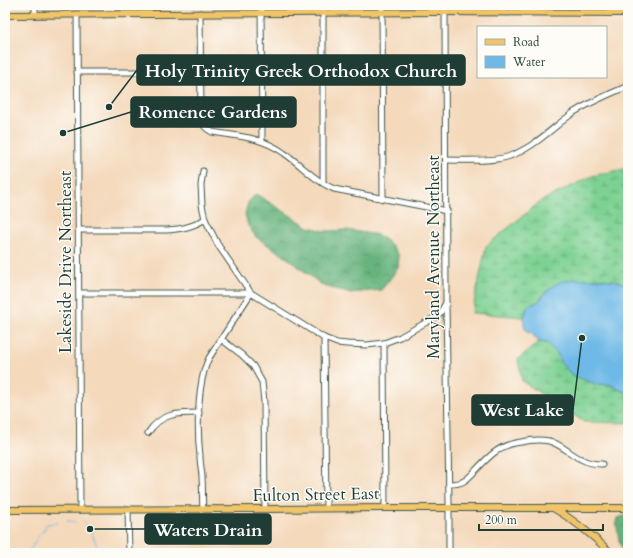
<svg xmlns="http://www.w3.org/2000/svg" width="633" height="558" font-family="Cardo,serif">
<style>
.forest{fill:url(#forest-crowns);stroke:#427858}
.wetland{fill:url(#wetland-marsh);stroke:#4e8764}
.water{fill:#6eb9e7;stroke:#467b8e}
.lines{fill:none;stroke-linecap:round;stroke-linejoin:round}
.stream{stroke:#6eb9e7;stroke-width:1}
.minor-casing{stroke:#3f5448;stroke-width:7}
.major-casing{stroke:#3f5448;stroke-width:8}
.minor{stroke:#fff;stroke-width:5}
.major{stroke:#f0c469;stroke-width:6}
.labels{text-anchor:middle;stroke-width:3;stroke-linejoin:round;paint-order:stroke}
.street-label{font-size:17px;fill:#1f3d34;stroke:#fdfcf7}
.leader{fill:none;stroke:#1f3d34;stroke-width:1.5}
.callout-dot{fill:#1f3d34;stroke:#fdfcf7;stroke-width:1.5}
.callout{fill:#1f3d34;stroke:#1f3d34;stroke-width:1.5}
.callout-label{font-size:18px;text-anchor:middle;font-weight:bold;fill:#fff}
</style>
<defs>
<pattern id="forest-crowns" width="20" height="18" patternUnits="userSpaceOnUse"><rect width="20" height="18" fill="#66b37d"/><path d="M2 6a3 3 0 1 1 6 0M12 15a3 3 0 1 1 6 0" fill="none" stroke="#539367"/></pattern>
<pattern id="wetland-marsh" width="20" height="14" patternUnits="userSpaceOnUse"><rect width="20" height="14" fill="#7dd193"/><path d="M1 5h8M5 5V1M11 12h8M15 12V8" fill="none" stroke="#66ab79"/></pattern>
</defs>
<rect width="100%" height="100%" fill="#fdfcf7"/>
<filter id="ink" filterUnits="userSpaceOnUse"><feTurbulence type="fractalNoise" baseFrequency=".025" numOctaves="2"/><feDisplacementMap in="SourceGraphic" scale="8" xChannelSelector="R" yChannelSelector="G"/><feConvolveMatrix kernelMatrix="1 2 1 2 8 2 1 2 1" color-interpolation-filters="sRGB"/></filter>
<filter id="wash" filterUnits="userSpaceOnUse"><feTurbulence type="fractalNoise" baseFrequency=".012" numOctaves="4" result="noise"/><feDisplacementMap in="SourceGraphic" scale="16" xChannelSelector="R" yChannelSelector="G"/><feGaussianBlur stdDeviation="0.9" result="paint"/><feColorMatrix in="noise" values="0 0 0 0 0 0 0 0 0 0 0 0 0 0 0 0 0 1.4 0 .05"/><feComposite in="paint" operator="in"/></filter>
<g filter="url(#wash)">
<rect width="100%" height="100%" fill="#f4d9bb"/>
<g class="forest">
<path d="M256 194 309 227 325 231 347 230 378 235 392 245 399 256 398 268 387 283 381 290 351 293 323 286 290 260 256 237 248 226 245 214 248 202Z"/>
<path d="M628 515V553H624C618 544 618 531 616 521L617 518Z"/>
</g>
<g class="wetland">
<path d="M628 168V285L617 281 603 279 570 280 561 282 553 286 544 293 539 301 528 306 524 317 472 313 486 246 541 201 592 176Z"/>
<path d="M539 342 547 343 558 354 560 362 595 384 611 385 622 391 628 392V423L584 422 522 381 518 359Z"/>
</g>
<path class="water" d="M603 279 617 281 628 285V392L622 391 611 385 595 384 572 375 560 362 558 354 547 343 539 342 531 333 526 332C522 319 524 318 528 306 532 304 537 303 540 300 544 295 547 290 553 286 567 276 587 280 603 279Z"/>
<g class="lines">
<g class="stream">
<path d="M67 521 75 522"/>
<path d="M83 522 90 529 100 553"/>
<path d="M625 551H628"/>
<path d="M28 553 35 542 38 536 43 531 47 524 58 523"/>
</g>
</g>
</g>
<g filter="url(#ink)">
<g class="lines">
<defs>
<g id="minor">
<path d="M35 5V14"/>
<path d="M261 5 262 141"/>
<path d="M382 5 383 199"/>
<path d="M445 5 446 302 449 503V553"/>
<path d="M200 13 201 118C202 125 205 128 212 132 238 136 262 137 284 153 302 165 313 180 334 189L447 211"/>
<path d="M77 14 80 510"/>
<path d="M77 72H200"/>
<path d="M446 160C465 160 489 162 507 157 533 149 552 128 573 113 590 102 610 94 628 86"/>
<path d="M323 183V13L325 5"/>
<path d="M79 230H167C181 229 193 227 205 219"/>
<path d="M79 293H251L324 338 337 343 347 344 367 345 384 343 400 337 434 318 440 313 446 303"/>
<path d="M324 338 326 508"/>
<path d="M221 339 242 355 253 366 262 382 264 402 265 509"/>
<path d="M384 343 385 508"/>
<path d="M148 433C161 413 177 413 199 413"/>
<path d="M449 484C454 484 459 484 464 481 469 478 473 473 477 469 490 455 501 444 521 442 530 440 540 439 549 441 561 444 570 454 581 459 588 463 595 464 602 464"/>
<path d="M128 509 129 553"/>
<path d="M203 509C202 499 203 488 202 478 202 471 200 464 200 456 197 429 197 382 209 358L251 293 218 245 205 219 202 205 201 185 203 171"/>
</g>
<g id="major">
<path d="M5 15 439 12 628 13"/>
<path d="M553 508C575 520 593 536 611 553"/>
<path d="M5 510 265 509 385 508H628"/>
</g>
</defs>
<use href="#minor" class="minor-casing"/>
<use href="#major" class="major-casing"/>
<use href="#minor" class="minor"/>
<use href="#major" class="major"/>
</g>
</g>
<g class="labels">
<g class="street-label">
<text transform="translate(433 257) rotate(-90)" y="6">Maryland Avenue Northeast</text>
<text transform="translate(65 262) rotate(-90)" y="6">Lakeside Drive Northeast</text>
<text transform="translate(316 494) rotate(-1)" y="6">Fulton Street East</text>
</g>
</g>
<path class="leader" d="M109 107L137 70M63 133L131 112M582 338L573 410M90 529L145 529"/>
<g class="callout-dot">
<circle cx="109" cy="107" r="4"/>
<circle cx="63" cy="133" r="4"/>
<circle cx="582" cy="338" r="4"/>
<circle cx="90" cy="529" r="4"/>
</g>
<g class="callout">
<rect x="137" y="55" width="328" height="30" rx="4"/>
<rect x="131" y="97" width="165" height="30" rx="4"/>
<rect x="472" y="395" width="101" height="30" rx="4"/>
<rect x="145" y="514" width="126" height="30" rx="4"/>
</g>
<g class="callout-label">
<text x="301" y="77">Holy Trinity Greek Orthodox Church</text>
<text x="213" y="118">Romence Gardens</text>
<text x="522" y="416">West Lake</text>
<text x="208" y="536">Waters Drain</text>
</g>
<rect width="633" height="558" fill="none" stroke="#fdfcf7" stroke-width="20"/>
<rect x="477" y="26" width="130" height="52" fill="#fdfcf7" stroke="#a4b0a9"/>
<rect x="485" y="39" width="20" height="6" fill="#f0c469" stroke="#a4b0a9"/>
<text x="513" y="46" font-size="12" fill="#1f3d34">Road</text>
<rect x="485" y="56" width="20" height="12" fill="#6eb9e7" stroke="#a4b0a9"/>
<text x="513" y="66" font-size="12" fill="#1f3d34">Water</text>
<path d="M479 524v6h124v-6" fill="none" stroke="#1f3d34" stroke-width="2"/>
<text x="485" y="524" font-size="12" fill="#1f3d34" stroke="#fdfcf7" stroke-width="3" paint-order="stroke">200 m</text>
</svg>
